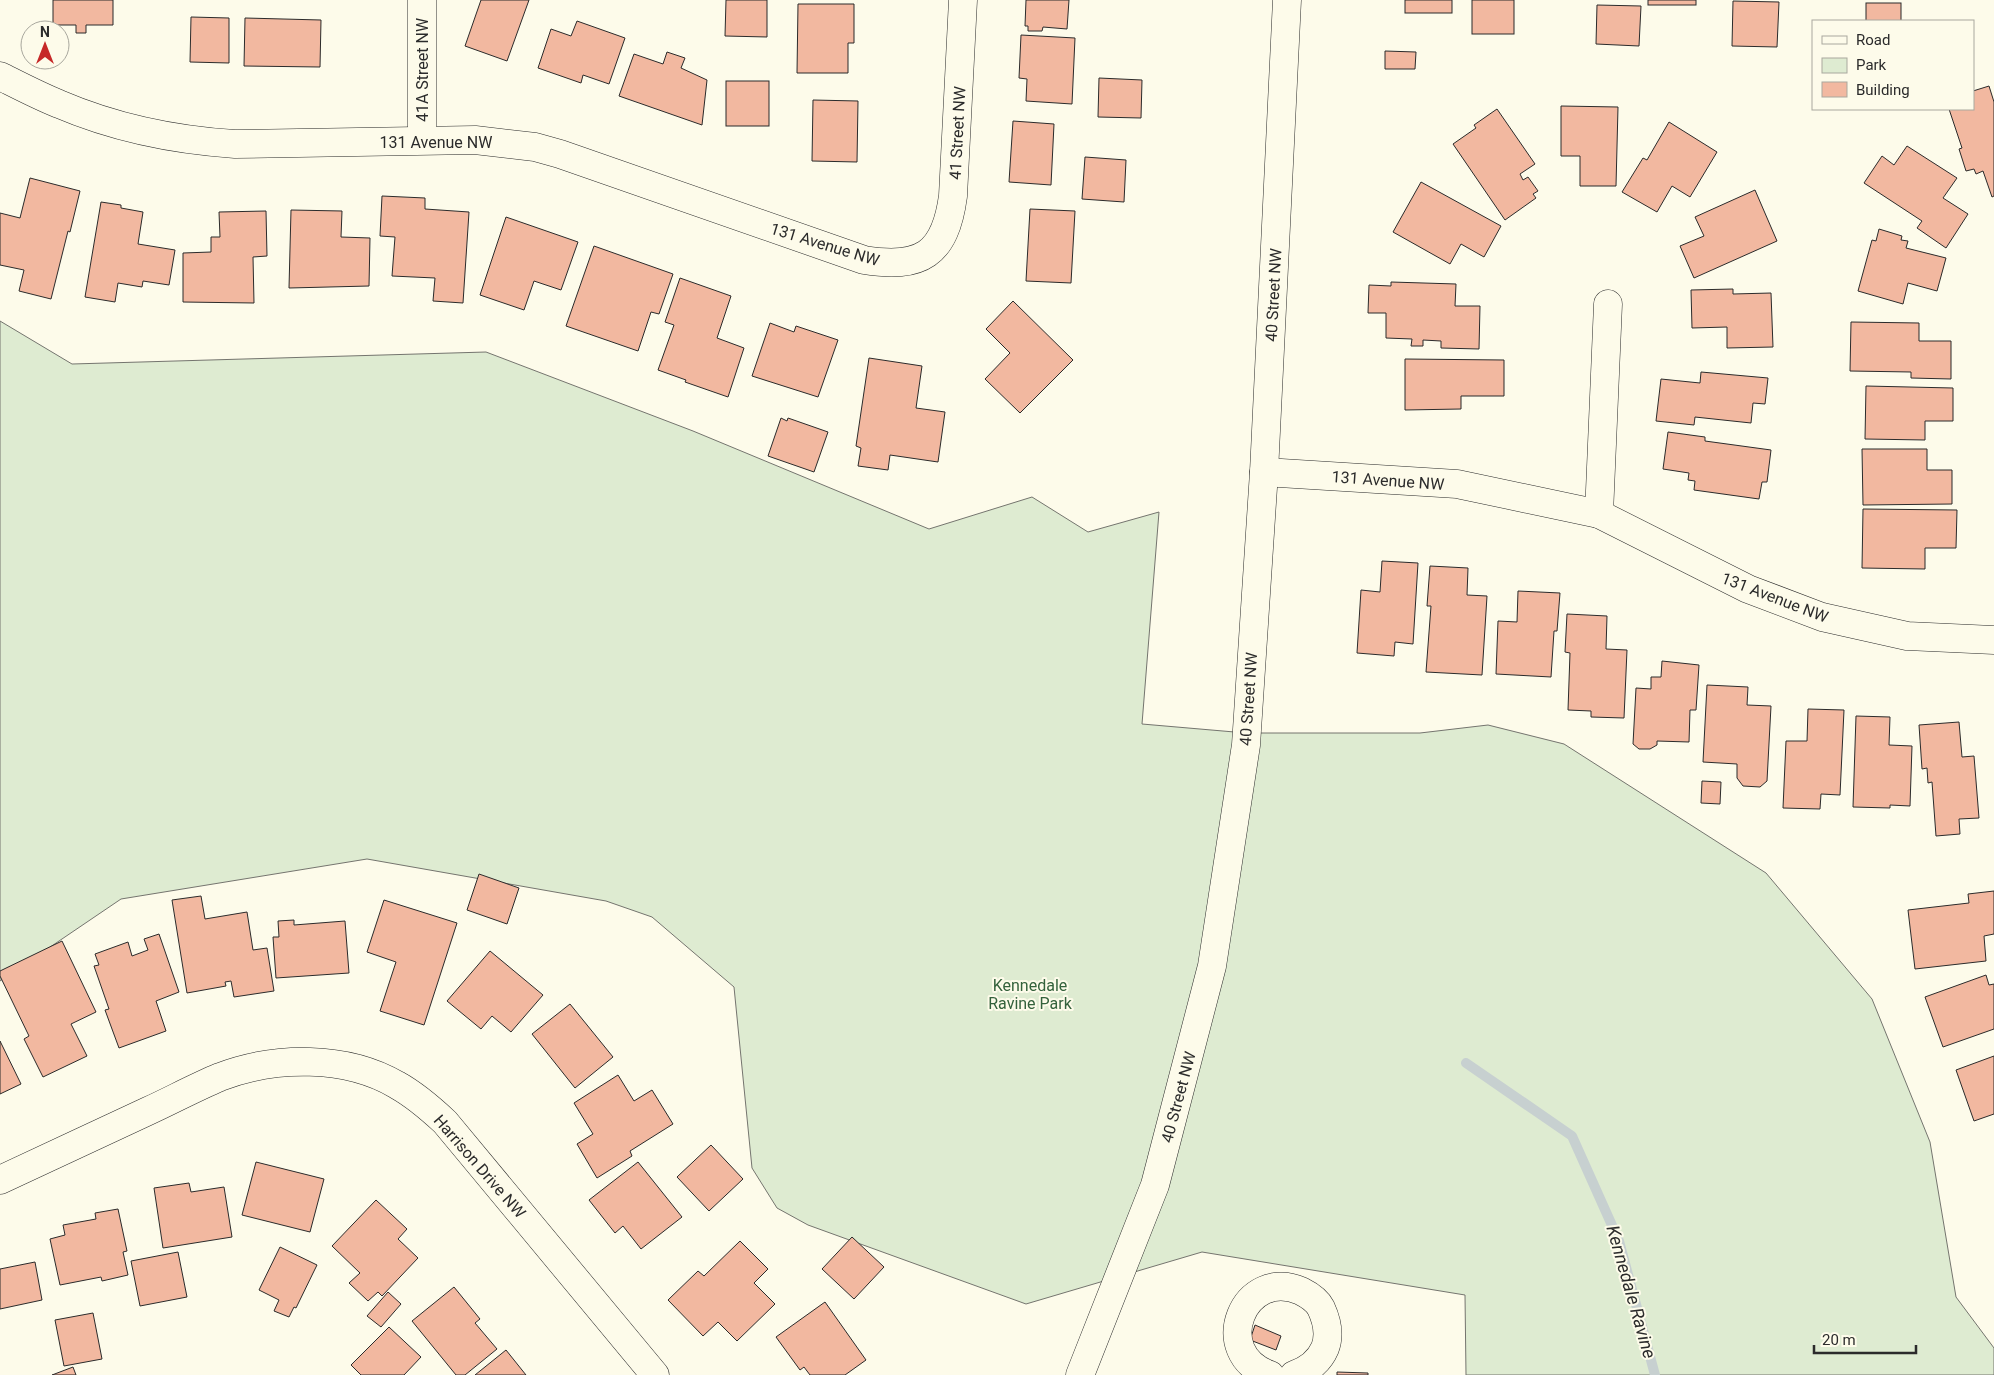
<svg xmlns="http://www.w3.org/2000/svg" width="1994" height="1375" font-family="Roboto,sans-serif">
<style>
.green{fill:#deebd1;stroke:#74746e}
.lines{fill:none;stroke-linecap:round;stroke-linejoin:round}
.stream{stroke:#c7d0d0;stroke-width:10}
.building{fill:#f2b8a0;stroke:#2b2b2b}
.minor-casing{stroke:#2b2b2b;stroke-width:29}
.minor{stroke:#fdfbea;stroke-width:28}
.labels{text-anchor:middle;stroke-width:4;stroke-linejoin:round;paint-order:stroke}
.street-label{font-size:16px;fill:#2b2b2b;stroke:#fdfbea}
.park-label{font-size:16px;fill:#34623c;stroke:#fdfbea}
.water-label{font-size:18px;font-style:italic;fill:#2b2b2b;stroke:#fdfbea}
</style>
<rect width="100%" height="100%" fill="#fdfbea"/>
<path class="green" d="M0 321 72 364 486 352 693 431 929 529 1032 497 1088 532 1159 512 1142 724 1246 733H1420L1488 725 1564 744 1766 873 1872 999 1930 1142 1956 1297 1994 1348V1375H1466L1465 1295 1202 1252 1026 1304 808 1225 777 1208 752 1168 734 987 652 917 606 901 367 859 121 899 0 981Z"/>
<g class="lines">
<path class="stream" d="M1466 1063 1572 1136 1619 1241 1655 1375"/>
</g>
<g class="building">
<path d="M53 0H113V25H86V33H76V25H53Z"/>
<path d="M481 0H529L507 61 465 46Z"/>
<path d="M726 0H767V37L725 36Z"/>
<path d="M1026 0H1069L1067 29 1043 27 1042 31H1028V26H1025Z"/>
<rect x="1405" y="0" width="47" height="13"/>
<rect x="1472" y="0" width="42" height="34"/>
<rect x="1648" y="0" width="48" height="5"/>
<path d="M1733 1 1779 2 1777 47 1732 46Z"/>
<rect x="1866" y="3" width="35" height="18"/>
<path d="M798 4H854V43H848V73H797Z"/>
<path d="M1597 5 1641 6 1639 46 1596 44Z"/>
<path d="M191 17 229 18V63L190 62Z"/>
<path d="M245 18 321 20 320 67 244 66Z"/>
<path d="M577 21 625 38 609 84 583 75 581 83 538 68 551 29 571 36Z"/>
<path d="M1021 35 1075 38 1072 104 1026 101 1027 79 1019 78Z"/>
<path d="M1385 51 1416 52 1415 69H1385Z"/>
<path d="M667 52 685 58 681 68 707 80 702 125 619 96 634 54 663 64Z"/>
<path d="M1099 78 1142 80 1141 118 1098 117Z"/>
<rect x="726" y="81" width="43" height="45"/>
<path d="M1989 86 1994 102V196L1992 197 1983 171 1976 174 1974 169 1966 171 1959 149 1962 148 1949 109H1973V91Z"/>
<path d="M813 100 858 101 857 162 812 161Z"/>
<path d="M1561 106 1618 107 1616 186H1580V156H1561Z"/>
<path d="M1497 109 1535 164 1520 174 1523 180 1528 177 1538 191 1533 194 1536 198 1505 220 1453 144 1476 128 1474 125Z"/>
<path d="M1013 121 1054 124 1051 185 1009 182Z"/>
<path d="M1669 122 1717 152 1690 197 1672 186 1657 212 1622 192 1643 158 1647 160Z"/>
<path d="M1907 146 1957 178 1943 198 1968 214 1946 248 1917 228 1922 221 1864 183 1882 156 1894 165Z"/>
<path d="M1085 157 1126 160 1124 202 1082 199Z"/>
<path d="M30 178 80 191 70 232 68 231 51 299 19 291 24 270 0 265V213L20 218Z"/>
<path d="M1421 182 1501 226 1484 257 1461 244 1450 264 1393 232Z"/>
<path d="M1755 190 1777 241 1694 278 1680 246 1704 236 1695 217Z"/>
<path d="M382 196 425 198V209L469 212 463 303 433 301 435 278 392 276 395 237 380 236Z"/>
<path d="M101 202 121 205V208L143 212 138 244 175 250 169 285 143 281 142 287 118 283 115 302 85 297Z"/>
<path d="M1030 209 1075 211 1071 283 1026 281Z"/>
<path d="M291 210 342 211 341 237 370 238 369 286 289 288Z"/>
<path d="M266 211 267 256 253 257 254 303 183 302V253L211 252V237H220L219 212Z"/>
<path d="M506 217 578 242 561 290 534 281 524 310 480 295Z"/>
<path d="M1879 229 1902 236 1901 240 1908 241 1906 248 1946 258 1937 291 1908 283 1903 304 1858 291 1872 240 1876 241Z"/>
<path d="M594 246 673 274 659 314 651 312 638 351 566 326Z"/>
<path d="M680 278 731 296 717 338 744 348 728 397 685 382 686 380 658 370 674 325 665 322Z"/>
<path d="M1391 282 1456 284 1455 306H1480L1479 349 1441 348V341L1423 340V346H1411L1412 339 1386 338V313H1368L1369 285 1391 286Z"/>
<path d="M1733 289V294L1771 293 1773 347 1727 348V327L1692 328 1691 290Z"/>
<path d="M1013 301 1073 360 1020 413 985 379 1010 353 986 329Z"/>
<path d="M1851 322 1919 323V341H1951V379L1911 378V372L1850 371Z"/>
<path d="M770 323 794 332 796 326 838 340 818 397 752 376Z"/>
<path d="M869 358 922 366 916 408 945 412 938 462 890 455 888 470 858 466 861 448 856 446Z"/>
<path d="M1405 359 1504 360V396H1461V409L1405 410Z"/>
<path d="M1701 372 1768 378 1765 404 1753 403 1751 423 1695 417 1694 425 1656 421 1661 379 1700 383Z"/>
<path d="M1866 386 1953 388V421H1925V440L1865 439Z"/>
<path d="M781 418 787 421 788 418 828 432 814 472 768 456Z"/>
<path d="M1668 432 1705 437V441L1771 450 1767 482H1762L1759 499 1694 490 1695 481 1688 480 1689 473 1663 469Z"/>
<path d="M1862 449H1927V470H1952V504L1863 505Z"/>
<path d="M1863 509 1957 510 1956 548H1925V569L1862 568Z"/>
<path d="M1382 561 1418 563 1413 644 1395 642 1394 656 1357 653 1361 590 1380 592Z"/>
<path d="M1430 566 1468 568 1467 595 1487 596 1482 675 1426 672 1431 606H1427Z"/>
<path d="M1518 591 1560 593 1557 631H1554L1551 677 1496 674 1498 621 1517 622Z"/>
<path d="M1567 614 1607 616 1606 649 1627 650 1624 718 1591 717V711L1568 710 1570 653 1565 652Z"/>
<path d="M1662 661 1699 665 1696 710H1690L1689 742 1657 741V745L1650 749H1639L1633 744 1636 688 1651 689V677H1661Z"/>
<path d="M1707 685 1748 687 1747 705 1771 706 1767 781 1760 787 1743 786 1737 778V764L1703 762Z"/>
<path d="M1808 709 1844 710 1840 795 1821 794 1820 809 1783 808 1786 741H1807Z"/>
<path d="M1856 716 1890 717 1889 745 1912 746 1910 806 1890 805V808L1853 807Z"/>
<path d="M1959 722 1962 757 1974 756 1979 818 1959 819 1960 834 1936 836 1932 782 1928 783 1927 768 1922 769 1919 725Z"/>
<path d="M1702 781 1721 782 1720 804 1701 803Z"/>
<path d="M479 874 519 888 507 924 467 910Z"/>
<path d="M1994 891V934L1984 936 1986 961 1915 969 1908 910 1969 903 1968 894Z"/>
<path d="M201 896 205 919 247 912 253 950 267 948 274 991 234 997 231 981 225 982 226 986 187 993 172 900Z"/>
<path d="M384 900 457 923 424 1025 380 1011 396 962 367 952Z"/>
<path d="M294 920V925L345 921 349 973 276 978 273 937H279L278 921Z"/>
<path d="M159 934 179 992 156 1001 166 1031 119 1048 105 1010 109 1009 94 966 99 965 95 954 128 942 132 956 148 950 144 939Z"/>
<path d="M62 941 96 1012 71 1024 87 1056 43 1077 24 1039 29 1036 0 976V971Z"/>
<path d="M490 951 543 995 511 1032 492 1016 481 1029 447 1001Z"/>
<path d="M1986 975 1989 985 1994 984V1029L1943 1047 1925 997Z"/>
<path d="M570 1004 613 1057 575 1088 532 1034Z"/>
<path d="M0 1041 21 1084 0 1094Z"/>
<path d="M1994 1056V1114L1974 1121 1956 1070Z"/>
<path d="M618 1075 634 1101 652 1090 673 1124 630 1151 632 1156 597 1178 577 1144 593 1134 574 1103Z"/>
<path d="M711 1145 743 1179 709 1211 677 1177Z"/>
<path d="M256 1162 324 1179 310 1232 242 1215Z"/>
<path d="M638 1162 682 1217 641 1249 623 1226 615 1233 589 1200Z"/>
<path d="M189 1183 191 1192 224 1187 232 1237 163 1248 154 1188Z"/>
<path d="M376 1200 407 1229 398 1239 418 1258 382 1296 378 1292 368 1301 349 1283 360 1273 332 1246Z"/>
<path d="M118 1209 127 1251 123 1252 128 1275 102 1281 101 1277 60 1285 50 1239 65 1235 63 1225 96 1219 95 1213Z"/>
<path d="M852 1237 884 1267 854 1299 822 1269Z"/>
<path d="M740 1241 768 1269 754 1283 775 1304 737 1341 718 1322 703 1336 668 1300 698 1271 704 1276Z"/>
<path d="M280 1247 317 1265 296 1308 294 1307 289 1317 274 1311 279 1300 259 1290Z"/>
<path d="M178 1252 187 1297 140 1306 131 1261Z"/>
<path d="M35 1262 42 1300 0 1309V1269Z"/>
<path d="M454 1287 480 1319 475 1323 497 1349 465 1375H456L412 1321Z"/>
<path d="M388 1292 401 1304 381 1327 367 1316Z"/>
<path d="M825 1302 866 1360 845 1375H810L804 1367 800 1370 776 1337Z"/>
<path d="M93 1313 102 1359 64 1366 55 1320Z"/>
<path d="M1255 1325 1281 1336 1276 1350 1250 1340Z"/>
<path d="M389 1327 421 1357 404 1375H361L351 1365Z"/>
<path d="M506 1350 526 1375H475Z"/>
<path d="M73 1367 76 1375H52Z"/>
<path d="M1337 1372 1368 1373V1375H1337Z"/>
</g>
<g class="lines">
<defs>
<g id="minor">
<path d="M422 0V140"/>
<path d="M0 76C20 86 39 96 59 104 115 128 174 140 235 144L475 140 535 147 560 154 864 260C921 269 945 255 953 196L963 0"/>
<path d="M1264 472 1457 484 1599 514 1748 589 1822 617 1907 636 1994 640"/>
<path d="M1599 514 1608 304"/>
<path d="M0 1180C49 1157 99 1134 148 1111 172 1100 196 1087 220 1077 275 1056 346 1055 397 1085 415 1095 430 1108 445 1122L655 1375"/>
<path d="M1080 1375 1155 1185 1212 966 1246 745 1264 472 1287 0"/>
<path d="M1270 1375C1208 1353 1244 1266 1301 1291 1309 1295 1317 1300 1321 1308 1327 1321 1330 1335 1325 1348 1319 1362 1308 1370 1294 1375"/>
</g>
</defs>
<use href="#minor" class="minor-casing"/>
<use href="#minor" class="minor"/>
</g>
<g class="labels">
<g class="street-label">
<text transform="translate(422 70) rotate(-90)" y="6">41A Street NW</text>
<text transform="translate(957 133) rotate(-87)" y="6">41 Street NW</text>
<text x="436" y="148">131 Avenue NW</text>
<text transform="translate(825 244) rotate(17)" y="6">131 Avenue NW</text>
<text transform="translate(1273 295) rotate(-87)" y="6">40 Street NW</text>
<text transform="translate(1388 480) rotate(4)" y="6">131 Avenue NW</text>
<text transform="translate(1775 597) rotate(21)" y="6">131 Avenue NW</text>
<text transform="translate(1248 699) rotate(-86)" y="6">40 Street NW</text>
<text transform="translate(1178 1097) rotate(-75)" y="6">40 Street NW</text>
<text transform="translate(480 1166) rotate(49)" y="6">Harrison Drive NW</text>
</g>
<g class="park-label">
<text x="1030" y="991">Kennedale<tspan x="1030" dy="18">Ravine Park</tspan></text>
</g>
<g class="water-label">
<text transform="translate(1631 1292) rotate(74)" y="6">Kennedale Ravine</text>
</g>
</g>
<rect x="1812" y="20" width="162" height="90" fill="#fdfbea" stroke="#a9a89e"/>
<rect x="1822" y="36" width="25" height="8" fill="#fdfbea" stroke="#a9a89e"/>
<text x="1856" y="45" font-size="15" fill="#2b2b2b">Road</text>
<rect x="1822" y="58" width="25" height="15" fill="#deebd1" stroke="#a9a89e"/>
<text x="1856" y="70" font-size="15" fill="#2b2b2b">Park</text>
<rect x="1822" y="82" width="25" height="15" fill="#f2b8a0" stroke="#a9a89e"/>
<text x="1856" y="95" font-size="15" fill="#2b2b2b">Building</text>
<g transform="translate(45 45)"><circle r="24" fill="#fdfbea" stroke="#a9a89e"/>
<path d="M0-4L9 19L0 12L-9 19Z" fill="#c62828"/>
<text y="-8" font-size="14" font-weight="bold" text-anchor="middle" fill="#2b2b2b">N</text>
</g>
<path d="M1814 1345v8h102v-8" fill="none" stroke="#2b2b2b" stroke-width="2.5"/>
<text x="1822" y="1345" font-size="15" fill="#2b2b2b" stroke="#fdfbea" stroke-width="4" paint-order="stroke">20 m</text>
</svg>
